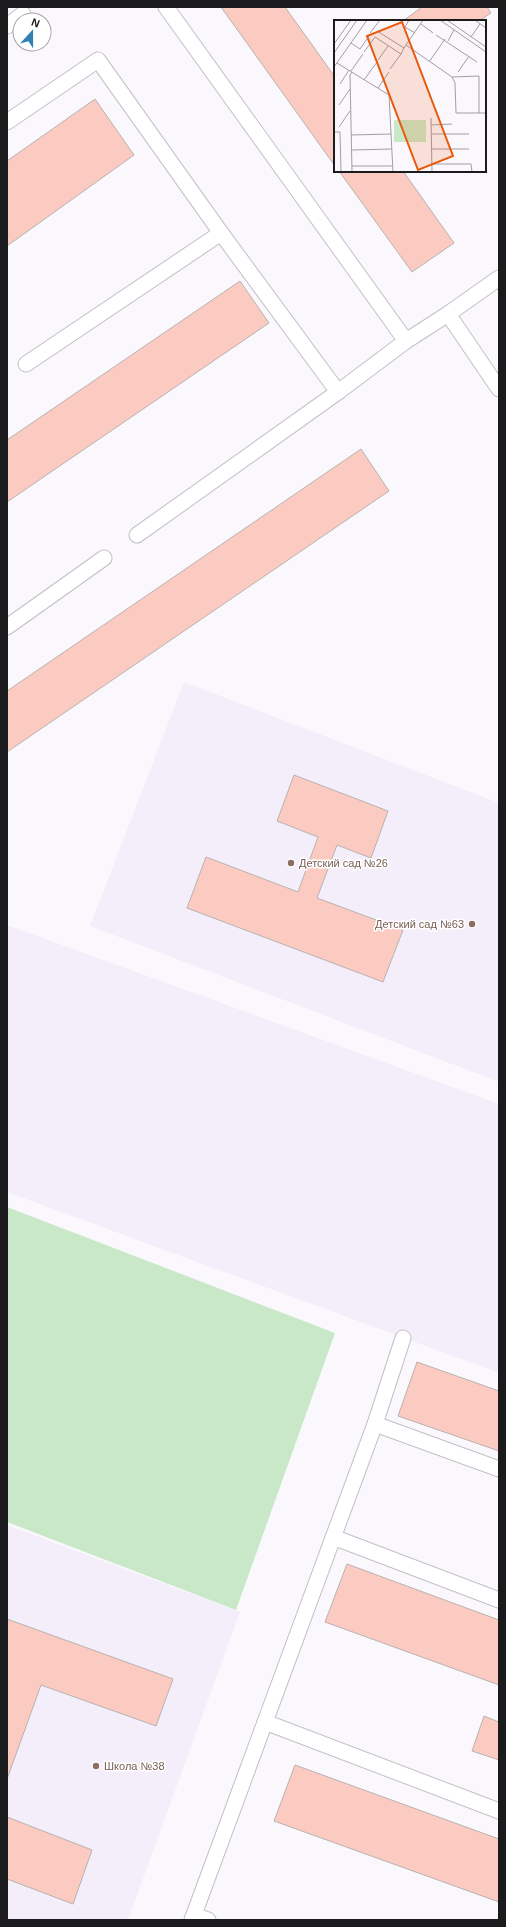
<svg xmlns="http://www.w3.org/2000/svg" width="506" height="1927" font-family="Helvetica,sans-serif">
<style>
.built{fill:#f4edfa}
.green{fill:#c9e8c7}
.building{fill:#fbcbc1;stroke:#b8b2b0}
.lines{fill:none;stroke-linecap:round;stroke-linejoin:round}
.service-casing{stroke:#c2c0c5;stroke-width:17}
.service{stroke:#fff;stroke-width:15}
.education-dot{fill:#8d6e63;stroke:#fff;stroke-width:1.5}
.labels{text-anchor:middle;stroke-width:3;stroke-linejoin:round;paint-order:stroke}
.education-label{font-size:11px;fill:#785e54;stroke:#fff;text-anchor:start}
.inset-road{fill:none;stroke:#a19fa3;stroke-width:1}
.view{fill:#e8590c;fill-opacity:0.15;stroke:#e8590c;stroke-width:2}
.inset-edge{fill:none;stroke:#1b1a1c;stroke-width:2}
</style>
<rect width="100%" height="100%" fill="#fbf8fd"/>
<g class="built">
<path d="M184 682 499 803V1082L90 926Z"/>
<path d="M7 925 499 1104V1373L7 1192Z"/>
<path d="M7 1525 240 1612 128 1920H7Z"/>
</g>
<path class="green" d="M7 1207 335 1333 236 1610 7 1522Z"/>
<g class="building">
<path d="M221 7H285L335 77V166Z"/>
<path d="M422 7H487L491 13 479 21H403Z"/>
<path d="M95 99 134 155 7 246V161Z"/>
<path d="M339 171H403L454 243 412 272Z"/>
<path d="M240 281 269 323 7 502V440Z"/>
<path d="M361 449 389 491 7 752V691Z"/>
<path d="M294 775 388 811 371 858 337 845 317 898 403 930 383 982 187 908 206 857 298 892 318 837 277 821Z"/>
<path d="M417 1362 499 1391V1451L398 1416Z"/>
<path d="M347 1564 499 1620V1685L325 1622Z"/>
<path d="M7 1619 173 1679 156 1726 41 1685 7 1779Z"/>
<path d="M484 1716 499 1722V1760L472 1751Z"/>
<path d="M295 1765 499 1839V1902L274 1821Z"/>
<path d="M7 1817 92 1850 73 1904 7 1879Z"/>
</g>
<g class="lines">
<defs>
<g id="service">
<path d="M166 7 406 341 448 314 499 278"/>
<path d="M7 26 23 14"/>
<path d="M7 122 98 60 221 233 338 392 406 341"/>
<path d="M448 314 499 389"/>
<path d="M26 364 221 233"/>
<path d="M137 535 338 392"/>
<path d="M7 627 104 558"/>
<path d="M375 1424 499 1469"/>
<path d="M333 1537 499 1600"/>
<path d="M265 1722 499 1811"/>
<path d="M194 1915 208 1920"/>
<path d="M192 1920 375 1424 403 1338"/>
</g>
</defs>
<use href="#service" class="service-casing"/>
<use href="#service" class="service"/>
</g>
<g class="education-dot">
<circle cx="291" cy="863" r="4"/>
<circle cx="472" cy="924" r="4"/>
<circle cx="96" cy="1766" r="4"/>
</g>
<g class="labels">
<g class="education-label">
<text x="299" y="867">Детский сад №26</text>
<text x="464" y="928" text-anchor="end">Детский сад №63</text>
<text x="104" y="1770">Школа №38</text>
</g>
</g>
<g transform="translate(334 20)">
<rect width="152" height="152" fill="#fbf8fd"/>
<path d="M60 100H92V122H60Z" fill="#c9e8c7"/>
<path class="inset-road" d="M75 0 71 7 81 13M106 0 152 32M113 0 152 27M141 0 152 8M87 4 99 13M43 11 70 28 89 0M36 13 46 0M102 15 143 42M137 17 146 4M114 21 120 10M17 23 26 29 35 16M0 24 17 0M72 25 118 57 121 63 122 93H152M30 32 41 17 67 34 70 28M0 33 23 0M44 40 54 26M95 42 111 19M3 43 55 75 59 152M0 47 33 0M56 49 67 34M17 51 29 34M124 52 135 36M118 57 145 56V93M30 60 43 42M6 64 15 50M44 68 55 52M5 85 16 69M97 98 98 152M97 105 118 104M5 107 16 91M0 112H6L7 151M97 114H135M17 115 57 114M97 129H135M18 130 58 129M97 144H137L138 152M18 146H58M18 152 16 55 18 52"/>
<path class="view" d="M68 2 119 136 84 150 33 16Z"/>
<rect width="152" height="152" class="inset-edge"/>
</g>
<rect width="506" height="1927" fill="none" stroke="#1b1a1c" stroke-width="16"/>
<g transform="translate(32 32) rotate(21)"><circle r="19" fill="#ffffff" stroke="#a4a3a4"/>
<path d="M0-3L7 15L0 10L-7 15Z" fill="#3080b1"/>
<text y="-6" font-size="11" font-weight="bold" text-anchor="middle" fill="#1b1a1c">N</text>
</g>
</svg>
